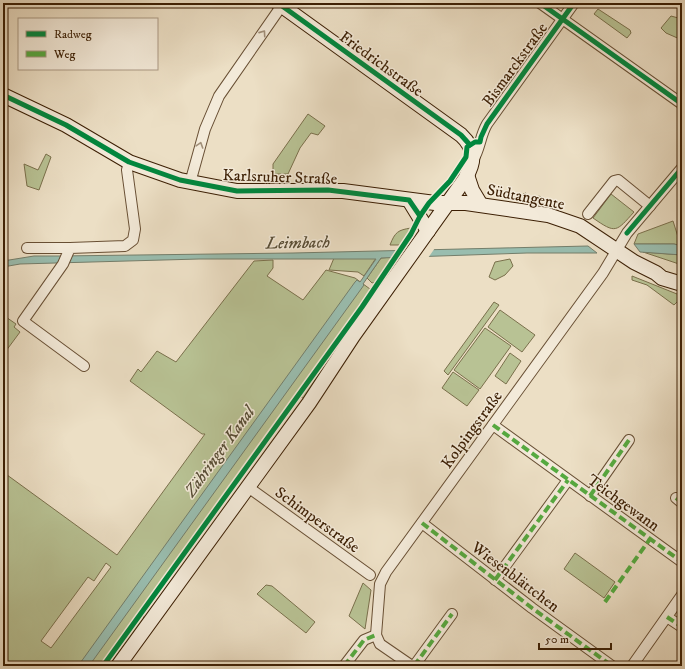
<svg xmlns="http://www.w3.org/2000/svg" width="685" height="669" font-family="'IM FELL DW Pica',serif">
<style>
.green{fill:#b8c294;stroke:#7a704c;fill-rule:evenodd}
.water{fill:#99bdaf;stroke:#747e6b}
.pier{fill:#ecdfc5}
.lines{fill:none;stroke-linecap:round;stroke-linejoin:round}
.street-casing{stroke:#684f34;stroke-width:12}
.secondary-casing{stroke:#3c1f04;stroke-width:16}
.street{stroke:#f3ead9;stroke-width:10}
.secondary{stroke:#f3ead9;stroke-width:14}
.quiet{stroke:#55aa40;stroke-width:4;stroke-dasharray:8 4;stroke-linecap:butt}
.cycleway-casing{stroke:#f3ead9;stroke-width:8}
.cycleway{stroke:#00873e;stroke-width:5}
.oneway{stroke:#a18f79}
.labels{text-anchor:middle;stroke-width:3;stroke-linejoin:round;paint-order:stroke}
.street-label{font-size:16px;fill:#3c1f04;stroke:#f3ead9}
.water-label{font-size:17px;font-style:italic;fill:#584e37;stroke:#f3ead9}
</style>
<rect width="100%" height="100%" fill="#ecdfc5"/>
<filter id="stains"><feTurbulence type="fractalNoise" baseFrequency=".005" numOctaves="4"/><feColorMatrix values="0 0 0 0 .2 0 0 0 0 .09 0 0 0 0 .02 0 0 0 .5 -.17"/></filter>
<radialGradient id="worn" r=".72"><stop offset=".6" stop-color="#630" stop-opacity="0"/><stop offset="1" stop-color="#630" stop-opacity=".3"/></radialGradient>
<g class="green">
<path d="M598 9 630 30 631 33 627 38 594 14Z"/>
<path d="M671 16 682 19V40L666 33 661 28Z"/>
<path d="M308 114 325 126 318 135 311 133 300 148 288 174H273V164Z"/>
<path d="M46 154 51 157 39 190 27 186 24 164 38 170Z"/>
<path d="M526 193 523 197 526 200 539 196 555 207 518 201 523 194Z"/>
<path d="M611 194 634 212C616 232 616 234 593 218Z"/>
<path d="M673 221 679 240H682V246L674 244H634L638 234Z"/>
<path d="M411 228 401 245H390C395 232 398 230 411 228Z"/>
<path d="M643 252 682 255V265Z"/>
<path d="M392 257 375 282 372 283 367 278 381 258Z"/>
<path d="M334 258H376L364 276 358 272 329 270Z"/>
<path d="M510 259 513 266 505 275 495 280 489 277 495 262Z"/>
<path d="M273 260V268L267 276 303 300 326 270 355 278 370 289 366 299 101 666H3V472L117 555 205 434H202L130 381 138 369 141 372 157 351 176 362 254 261ZM106 563 111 567 51 648 41 641 88 577 94 581Z"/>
<path d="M632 276 682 296V303L678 301 674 305 647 285 632 280Z"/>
<path d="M494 302 499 305 448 375 444 371Z"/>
<path d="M364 308 365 309 332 354 304 399 301 397 213 517Z"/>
<path d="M500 310 535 335 522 352 488 327Z"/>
<path d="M3 315 16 324 14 327 20 332 3 355Z"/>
<path d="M485 328 511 346 480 389 454 370Z"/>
<path d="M510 353 521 361 506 384 495 376Z"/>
<path d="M453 372 479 390 467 406 442 388Z"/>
<path d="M202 530 204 531 144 614 143 621 108 666H105Z"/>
<path d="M575 553 615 582 604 598 564 569Z"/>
<path d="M363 583 371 590 365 629 349 616Z"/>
<path d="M266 585 272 586 315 622 306 633 257 594Z"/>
</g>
<g class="water">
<path d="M634 244H674L682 246V255L640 252Z"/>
<path d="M588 246 597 253H527L381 258 363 284 364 285 89 666H78L355 282 357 280 360 282 376 259H199L20 264 3 267V261L34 256H59L293 253Z"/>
</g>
<path class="pier" d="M435 248 428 258 392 257 398 249Z"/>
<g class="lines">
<defs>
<g id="street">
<path d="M540 3 682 104"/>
<path d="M473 160C480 149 480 136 487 124L574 3"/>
<path d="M190 183 205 129 219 96 278 11 287 3"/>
<path d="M588 214 614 181 618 180 650 206"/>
<path d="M27 248H70"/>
<path d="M84 366 23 321 63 264 70 248 125 246 133 240 135 229 127 170 129 162"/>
<path d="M493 425 682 562"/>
<path d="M248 487 370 575"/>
<path d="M590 496 629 440"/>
<path d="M676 498 682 503"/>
<path d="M422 523 532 608 612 666"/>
<path d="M495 580 568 480"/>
<path d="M667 617 682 627"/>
<path d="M344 666 364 640 376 635"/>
<path d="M412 666 380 644 376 635 380 584 386 572 603 273 627 233 682 168"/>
<path d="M414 666 452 614"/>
<path d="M632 666 682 595"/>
</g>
<g id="secondary">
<path d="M3 95 66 125 129 162 180 180 237 191H343L435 203H466L548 215 580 226 634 262 656 273 662 278 682 284"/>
<path d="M467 175 472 190 481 205"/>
<path d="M409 200 428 231"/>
<path d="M118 666 309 403 353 336 465 179C475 162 476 149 461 135L278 3"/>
</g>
</defs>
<use href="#street" class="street-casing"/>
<use href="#secondary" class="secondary-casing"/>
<use href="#street" class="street"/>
<use href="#secondary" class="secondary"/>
<g class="quiet">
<path d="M493 425 682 562"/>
<path d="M590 496 629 440"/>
<path d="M676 498 682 503"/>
<path d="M422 523 532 608 612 666"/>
<path d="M495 580 568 480"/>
<path d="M605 602 650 539"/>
<path d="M667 617 682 627"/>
<path d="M344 666 364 640 376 635"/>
<path d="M414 666 452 614"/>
</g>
<defs>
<g id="cycleway">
<path d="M278 3 461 135 470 145"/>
<path d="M540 3 682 104"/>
<path d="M3 95 66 125 129 162 180 180 237 191 328 190 409 200 420 216"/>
<path d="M627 233 682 168"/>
<path d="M103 666 362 307 411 234 420 216 429 203 450 181 466 157 467 147 475 142H480L481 137 487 124 574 3"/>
</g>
</defs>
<use href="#cycleway" class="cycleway-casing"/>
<use href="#cycleway" class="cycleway"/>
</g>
<defs><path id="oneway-chevron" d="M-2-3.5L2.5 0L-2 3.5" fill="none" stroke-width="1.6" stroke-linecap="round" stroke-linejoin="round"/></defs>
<g class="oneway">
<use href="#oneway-chevron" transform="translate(263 33) rotate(-55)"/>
<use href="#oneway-chevron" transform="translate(200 145) rotate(-72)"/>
</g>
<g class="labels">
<g class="street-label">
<text transform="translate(382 63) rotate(36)" y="6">Friedrichstraße</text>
<text transform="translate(514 64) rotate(-54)" y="6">Bismarckstraße</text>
<text transform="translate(280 176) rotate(2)" y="6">Karlsruher Straße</text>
<text transform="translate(526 196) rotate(11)" y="6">Südtangente</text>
<text transform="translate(471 429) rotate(-54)" y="6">Kolpingstraße</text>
<text transform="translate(624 502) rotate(36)" y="6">Teichgewann</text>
<text transform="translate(318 519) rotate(36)" y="6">Schimperstraße</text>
<text transform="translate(516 576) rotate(37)" y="6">Wiesenblättchen</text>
</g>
<g class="water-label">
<text transform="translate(298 242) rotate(-1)" y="6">Leimbach</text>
<text transform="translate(219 451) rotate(-54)" y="6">Zähringer Kanal</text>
</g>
</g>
<rect width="685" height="669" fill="none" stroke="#ecdfc5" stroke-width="16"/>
<rect x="4" y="4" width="677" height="661" fill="none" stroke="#3c1f04" stroke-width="2"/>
<rect x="8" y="8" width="669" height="653" fill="none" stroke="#3c1f04"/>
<rect x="18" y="18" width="140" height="52" fill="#f3ead9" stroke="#aa9984"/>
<rect x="26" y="31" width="20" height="6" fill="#00873e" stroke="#aa9984"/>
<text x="54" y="38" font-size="12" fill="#3c1f04">Radweg</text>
<rect x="26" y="51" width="20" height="6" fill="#55aa40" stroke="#aa9984"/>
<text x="54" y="58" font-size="12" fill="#3c1f04">Weg</text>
<path d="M539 643v6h72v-6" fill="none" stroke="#3c1f04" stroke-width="2"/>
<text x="545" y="643" font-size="12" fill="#3c1f04" stroke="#f3ead9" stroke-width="3" paint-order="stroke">50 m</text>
<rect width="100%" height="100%" filter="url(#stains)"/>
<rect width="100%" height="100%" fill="url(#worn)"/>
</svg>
